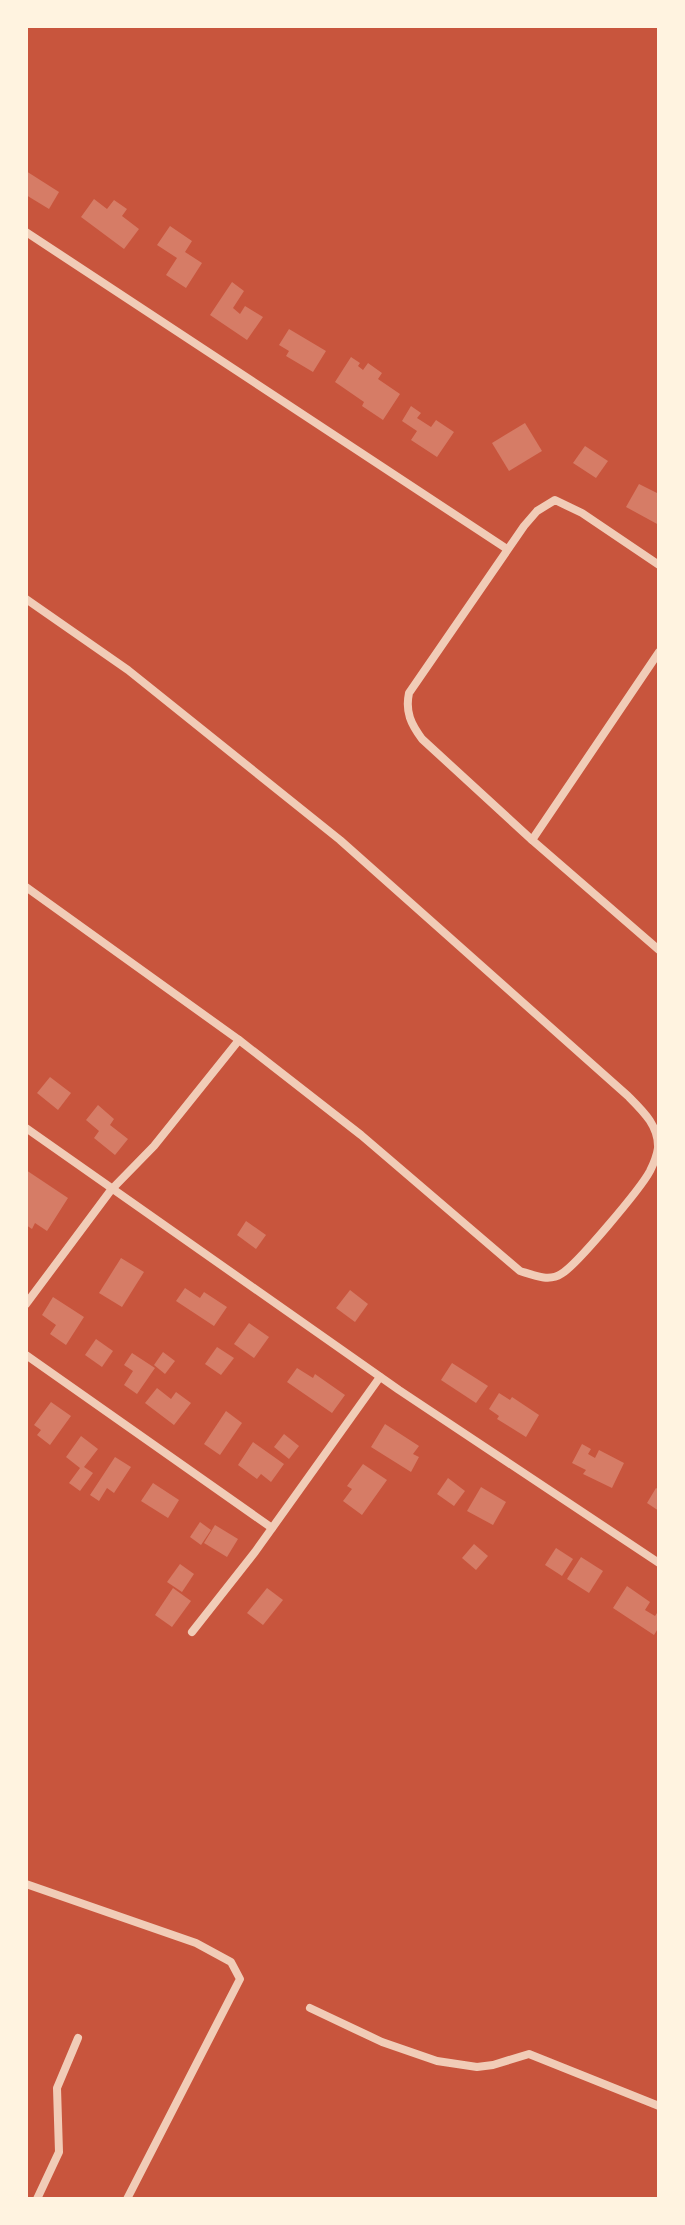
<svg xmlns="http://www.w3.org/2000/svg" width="685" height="2225" font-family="'DejaVu Sans',sans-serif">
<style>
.building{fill:#d67c66}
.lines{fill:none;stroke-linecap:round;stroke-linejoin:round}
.minor{stroke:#f1ccb7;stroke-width:8}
</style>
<rect width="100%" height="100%" fill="#c8553d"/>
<g class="building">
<path d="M26 171 59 192 49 209 26 195Z"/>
<path d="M94 199 107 209 114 200 127 209 122 216 139 229 124 249 81 217Z"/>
<path d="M170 226 192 241 185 252 202 263 186 288 166 275 177 258 157 245Z"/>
<path d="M232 282 244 291 233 308 240 314 245 306 263 317 247 340 210 315Z"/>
<path d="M289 329 326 351 313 372 286 356 289 351 279 345Z"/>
<path d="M351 357 360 363 358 366 363 370 368 363 382 373 378 379 400 394 383 420 362 406 364 402 335 382Z"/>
<path d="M411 406 421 413 417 418 431 427 436 420 454 432 437 457 411 440 417 431 402 421Z"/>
<path d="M525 423 542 451 509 471 492 443Z"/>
<path d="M585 446 608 461 596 478 573 463Z"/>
<path d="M639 484 659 494V525L626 507Z"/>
<path d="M50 1077 71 1093 58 1110 37 1093Z"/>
<path d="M98 1105 114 1119 110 1125 128 1139 115 1155 94 1138 99 1131 86 1120Z"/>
<path d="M26 1170 68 1198 47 1231 35 1223 32 1229 26 1225Z"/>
<path d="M246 1221 266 1235 256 1249 237 1235Z"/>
<path d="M121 1258 144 1272 122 1307 99 1293Z"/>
<path d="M185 1288 200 1298 204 1292 227 1307 214 1326 176 1301Z"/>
<path d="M350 1290 368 1304 355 1322 336 1308Z"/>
<path d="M53 1297 84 1317 66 1345 50 1334 56 1325 42 1315Z"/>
<path d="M249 1323 269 1337 254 1358 234 1344Z"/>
<path d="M96 1339 113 1351 102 1367 85 1355Z"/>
<path d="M217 1347 234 1358 221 1375 205 1364Z"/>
<path d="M163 1352 175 1361 165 1374 154 1365Z"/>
<path d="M132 1353 155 1368 137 1394 124 1385 133 1371 124 1365Z"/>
<path d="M452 1363 488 1386 476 1403 441 1380Z"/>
<path d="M297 1368 313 1378 315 1374 345 1395 332 1413 287 1382Z"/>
<path d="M157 1388 171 1399 176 1392 191 1403 174 1425 145 1403Z"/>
<path d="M499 1393 510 1400 512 1397 539 1415 526 1437 497 1419 499 1416 489 1409Z"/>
<path d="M51 1402 71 1416 50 1445 37 1435 41 1430 34 1425Z"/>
<path d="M226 1411 242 1423 220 1455 204 1444Z"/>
<path d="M385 1424 419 1446 413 1454 419 1457 411 1472 371 1447Z"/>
<path d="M284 1434 299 1446 289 1459 274 1447Z"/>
<path d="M81 1436 98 1449 84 1467 93 1473 80 1491 69 1483 80 1468 66 1457Z"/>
<path d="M253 1442 284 1464 271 1482 261 1474 257 1479 238 1465Z"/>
<path d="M582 1444 591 1449 588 1454 595 1458 599 1450 624 1463 612 1488 583 1474 586 1470 572 1463Z"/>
<path d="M115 1457 131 1467 114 1493 107 1488 99 1501 90 1495Z"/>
<path d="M363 1464 387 1480 362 1515 343 1501 352 1489 347 1486Z"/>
<path d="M448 1478 465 1491 454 1506 437 1494Z"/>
<path d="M153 1483 179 1500 168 1518 141 1501Z"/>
<path d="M481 1487 506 1502 493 1525 467 1511Z"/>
<path d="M656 1488 659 1490V1511L647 1503Z"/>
<path d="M200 1522 211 1530 201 1545 190 1537Z"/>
<path d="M215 1525 238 1539 227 1557 204 1543Z"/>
<path d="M474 1544 488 1556 476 1570 462 1558Z"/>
<path d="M556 1548 573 1559 562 1576 545 1565Z"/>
<path d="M581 1557 603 1571 589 1593 567 1579Z"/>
<path d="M180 1564 194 1574 182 1592 167 1582Z"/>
<path d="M627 1586 650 1602 645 1610 655 1616 659 1610V1627L654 1635 613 1608Z"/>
<path d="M173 1588 191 1601 172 1627 155 1615Z"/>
<path d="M267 1588 283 1600 263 1625 247 1613Z"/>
</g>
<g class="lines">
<g class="minor">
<path d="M26 232 507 549"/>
<path d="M659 565 582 513 555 500 537 511 524 526 409 693C405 712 411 724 422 739L532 840 659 950"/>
<path d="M26 599 128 670 340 840 628 1096C643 1111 659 1126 658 1148 657 1155 653 1165 650 1171 641 1188 576 1266 561 1274 549 1282 533 1275 520 1271L361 1135 239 1040 26 887"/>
<path d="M532 840 659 652"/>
<path d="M26 1128 399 1390 659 1563"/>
<path d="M26 1304 111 1190 154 1146 239 1040"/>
<path d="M26 1355 272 1528"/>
<path d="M192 1632 255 1552 380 1377"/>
<path d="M26 1884 196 1943 231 1962 240 1979 127 2199"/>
<path d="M310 2008 382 2042 437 2061 477 2067 493 2065 529 2054 659 2106"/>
<path d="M37 2199 59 2152 57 2088 78 2038"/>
</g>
</g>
<rect width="685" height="2225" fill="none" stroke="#fff3e0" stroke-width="56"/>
</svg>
